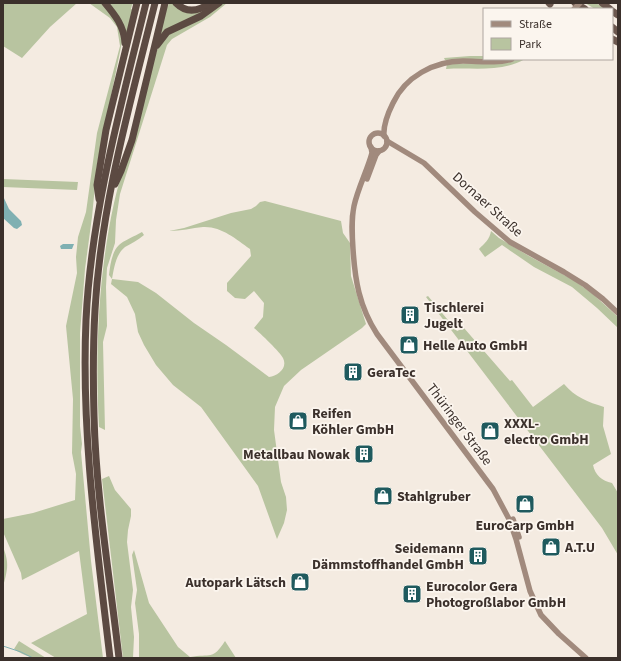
<svg xmlns="http://www.w3.org/2000/svg" width="621" height="661" font-family="'Source Sans 3',sans-serif">
<style>
.green{fill:#b8c4a0}
.water{fill:#7fb0b2}
.lines{fill:none;stroke-linecap:round;stroke-linejoin:round}
.stream{stroke:#7fb0b2;stroke-width:1}
.secondary{stroke:#a18a7d;stroke-width:5.5}
.trunk{stroke:#6c584f;stroke-width:7}
.motorway{stroke:#5c4a42;stroke-width:7}
.secondary-bridge{stroke:#a18a7d;stroke-width:5.5}
.labels{text-anchor:middle;stroke-width:3.5;stroke-linejoin:round;paint-order:stroke}
.street-label{font-size:14px;fill:#3b302b;stroke:#fbf5ee}
.poi-label{font-size:14px;font-weight:bold;fill:#3b302b;stroke:#fbf5ee;text-anchor:start}
</style>
<rect width="100%" height="100%" fill="#f4ebe1"/>
<g class="green">
<path d="M3 3H77L50 27 22 58 3 46Z"/>
<path d="M89 3H102L118 23 122 42 97 165 92 217 85 269 80 333V426L82 444 81 452 91 561 103 658H56L31 643 87 614 79 551 22 580 21 573 3 532V519L33 513 75 500 76 474 72 453 73 399 66 326 77 273 76 257 78 237 86 212 97 133 120 46 117 27 110 18Z"/>
<path d="M107 3H134L132 5 131 9 133 10 126 36Z"/>
<path d="M169 3H174L184 11 216 3 160 37 166 6H168Z"/>
<path d="M222 3H227L210 17 172 39 167 45 120 194 116 220 115 243 107 268 106 287 107 326 103 342 105 430 99 427C95 354 98 276 114 203 120 177 129 150 136 124 143 98 149 71 159 45L168 34Z"/>
<path d="M585 3H596L605 9H595Z"/>
<path d="M470 56H484V59H504L445 60 444 58Z"/>
<path d="M517 59H525C501 73 473 67 446 69L447 64 511 62Z"/>
<path d="M3 179 78 182 77 190 3 187Z"/>
<path d="M265 201 341 221 343 233 350 243 351 276 366 324 362 328 301 370 284 386 275 407 274 430 281 482 286 497 287 510 284 523 277 539 258 486 201 407 173 385 156 365 144 345 138 332 135 314 127 297 111 284 112 279 109 275C110 266 112 251 119 245 123 241 135 236 142 232L144 235C138 240 132 243 125 247 116 254 114 268 112 279L138 282 156 293 194 323 226 345 269 377C278 376 288 368 283 358 281 353 260 333 254 328L263 317 264 303 254 291 245 299 235 298 227 291V283L251 256 250 249C236 239 221 226 203 227 192 228 181 231 169 231L184 228 231 213 251 209 256 206 260 202Z"/>
<path d="M491 231 499 238 529 256 575 281 594 295 618 317V328L597 308 572 287 534 267 502 245 485 257 479 249C484 244 490 239 491 231Z"/>
<path d="M428 296 457 331 464 328 510 381 512 380 533 407 564 384C575 397 588 402 604 407L603 426 611 454 593 465C595 475 602 481 612 483L618 493V555L602 528 426 297Z"/>
<path d="M109 476 115 490 131 509V516L128 530 127 542 133 590 131 607 134 637 133 658H123L102 479Z"/>
<path d="M3 547C10 564 7 571 3 587Z"/>
<path d="M134 550 149 603 178 647 190 657C211 653 212 661 225 641L236 658H139V634L135 603 137 590 132 555Z"/>
<path d="M19 641 46 658C31 658 26 657 14 649Z"/>
</g>
<g class="water">
<path d="M3 196 9 209 21 221 22 225 17 229 14 228 3 218Z"/>
<path d="M63 244H74L72 249H61L60 246Z"/>
</g>
<g class="lines">
<path class="stream" d="M3 646 21 652 33 658"/>
<g class="secondary">
<circle cx="378" cy="142" r="9"/>
<path d="M384 136C383 125 388 113 393 103 405 77 434 61 463 61 479 61 495 64 512 59"/>
<path d="M387 141 424 163 475 212 510 242 564 272 585 285 603 299 618 313"/>
<path d="M371 147 372 153C367 171 358 188 354 206 351 220 352 234 353 249 355 280 359 306 377 334L493 489 509 519 516 539 530 591 541 615 559 634 586 658"/>
<path d="M367 179 376 155 379 151"/>
<path d="M513 519 519 537"/>
</g>
<g class="trunk">
<path d="M549 3 550 4"/>
<path d="M575 3 585 9"/>
<path d="M602 3 610 9"/>
<path d="M612 11 618 15"/>
<path d="M612 27 618 32"/>
<path d="M612 39 618 42"/>
</g>
<g class="motorway">
<path d="M105 3C115 15 124 26 125 43"/>
<path d="M176 3C187 14 199 11 210 3"/>
<path d="M157 45 167 32 201 16 219 3"/>
<path d="M115 184 121 171 132 140 165 3"/>
<path d="M99 199 97 185 106 130 137 3"/>
<path d="M110 658C97 546 81 433 86 320 91 214 121 105 146 3"/>
<path d="M119 658C110 579 96 496 94 416 93 381 93 345 95 310 101 205 130 104 155 3"/>
</g>
<path class="secondary-bridge" d="M574 9 580 3"/>
</g>
<defs>
<symbol id="building-square" viewBox="-11 -11 22 22"><rect x="-9" y="-9" width="18" height="18" rx="4" fill="#1f5a5e" stroke="#fbf5ee"/><path d="M-4-6H4V6H1V3H-1V6H-4ZM-2.5-4.3h1.7v1.8h-1.7ZM.8-4.3h1.7v1.8H.8ZM-2.5-1h1.7V.8h-1.7ZM.8-1h1.7V.8H.8Z" fill="#fff"/></symbol>
<symbol id="shop-square" viewBox="-11 -11 22 22"><rect x="-9" y="-9" width="18" height="18" rx="4" fill="#1f5a5e" stroke="#fbf5ee"/><path d="M-5-2.5h2.3a2.7 3.5 0 0 1 5.4 0H5L5.5 6h-11ZM-1.5-2.5h3a1.5 2.3 0 0 0-3 0Z" fill="#fff"/></symbol>
</defs>
<g fill-rule="evenodd">
<use href="#building-square" x="399" y="304" width="22" height="22"/>
<use href="#shop-square" x="398" y="334" width="22" height="22"/>
<use href="#building-square" x="342" y="361" width="22" height="22"/>
<use href="#shop-square" x="287" y="410" width="22" height="22"/>
<use href="#shop-square" x="479" y="420" width="22" height="22"/>
<use href="#building-square" x="353" y="443" width="22" height="22"/>
<use href="#shop-square" x="372" y="485" width="22" height="22"/>
<use href="#shop-square" x="514" y="493" width="22" height="22"/>
<use href="#shop-square" x="540" y="536" width="22" height="22"/>
<use href="#building-square" x="467" y="545" width="22" height="22"/>
<use href="#shop-square" x="289" y="571" width="22" height="22"/>
<use href="#building-square" x="401" y="583" width="22" height="22"/>
</g>
<g class="labels">
<g class="street-label">
<text transform="translate(488 204) rotate(42)" y="5">Dornaer Straße</text>
<text transform="translate(460 424) rotate(53)" y="5">Thüringer Straße</text>
</g>
<g class="poi-label">
<text x="424" y="312">Tischlerei<tspan x="424" dy="16">Jugelt</tspan></text>
<text x="423" y="350">Helle Auto GmbH</text>
<text x="367" y="377">GeraTec</text>
<text x="312" y="418">Reifen<tspan x="312" dy="16">Köhler GmbH</tspan></text>
<text x="504" y="428">XXXL-<tspan x="504" dy="16">electro GmbH</tspan></text>
<text x="350" y="459" text-anchor="end">Metallbau Nowak</text>
<text x="397" y="501">Stahlgruber</text>
<text x="525" y="530" text-anchor="middle">EuroCarp GmbH</text>
<text x="565" y="552">A.T.U</text>
<text x="464" y="553" text-anchor="end">Seidemann<tspan x="464" dy="16">Dämmstoffhandel GmbH</tspan></text>
<text x="286" y="587" text-anchor="end">Autopark Lätsch</text>
<text x="426" y="591">Eurocolor Gera<tspan x="426" dy="16">Photogroßlabor GmbH</tspan></text>
</g>
</g>
<rect width="621" height="661" fill="none" stroke="#3b302b" stroke-width="8"/>
<rect x="483" y="8" width="130" height="52" fill="#fbf5ee" stroke="#aea6a0"/>
<rect x="491" y="21" width="20" height="6" fill="#a18a7d" stroke="#aea6a0"/>
<text x="519" y="28" font-size="12" fill="#3b302b">Straße</text>
<rect x="491" y="38" width="20" height="12" fill="#b8c4a0" stroke="#aea6a0"/>
<text x="519" y="48" font-size="12" fill="#3b302b">Park</text>
</svg>
